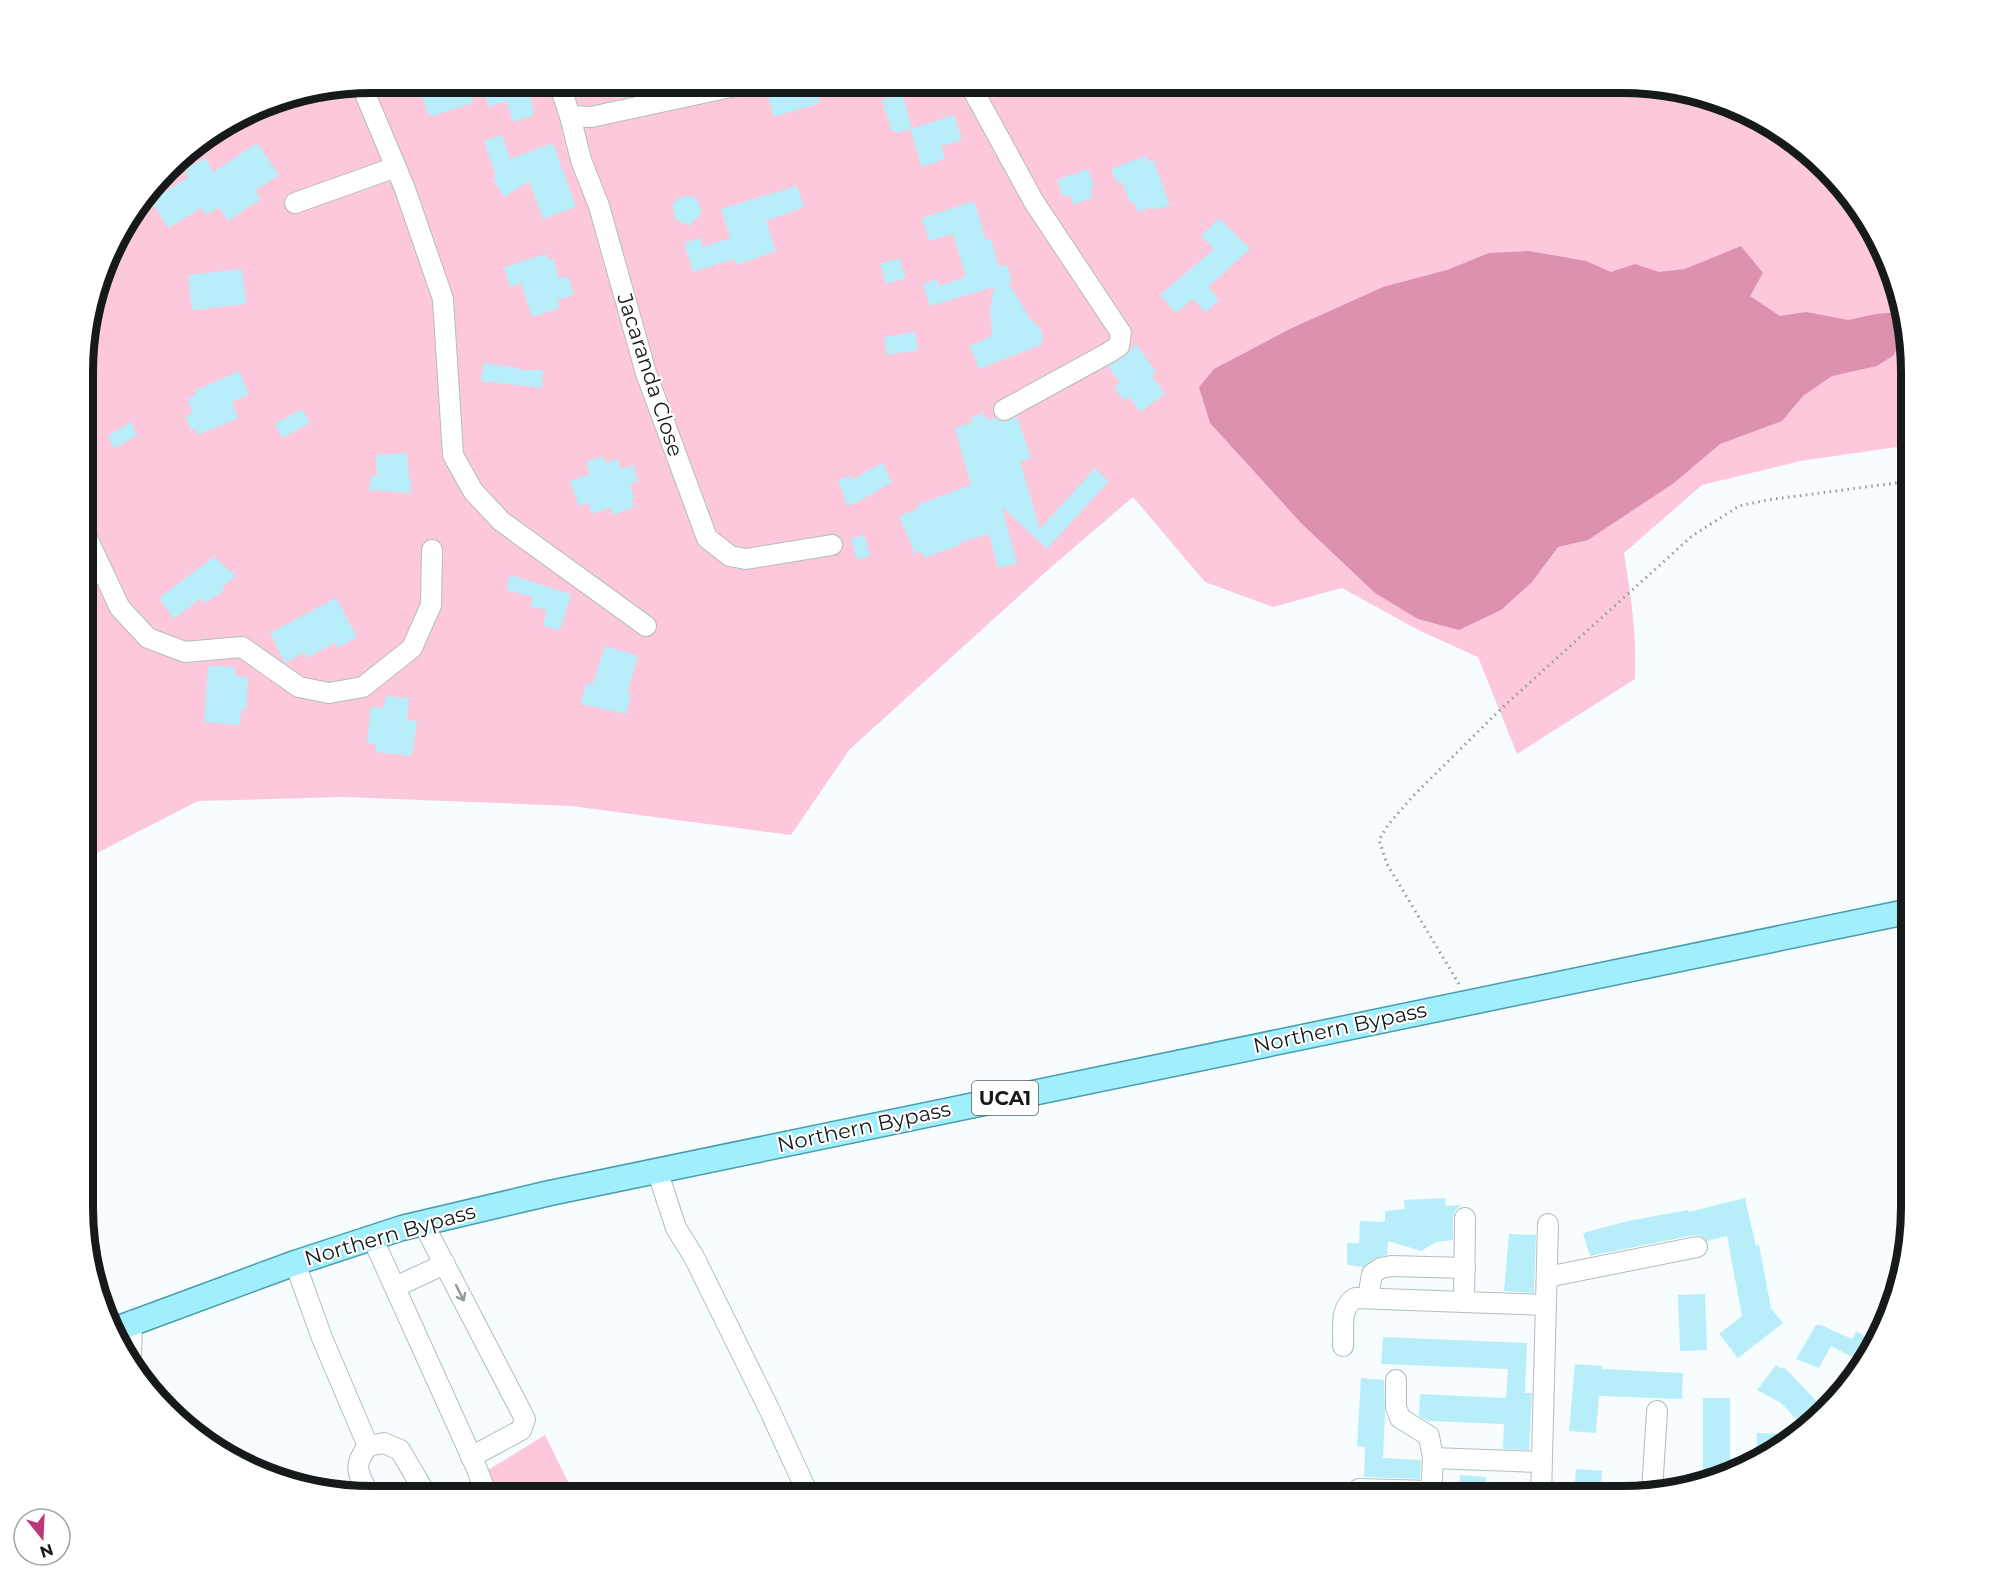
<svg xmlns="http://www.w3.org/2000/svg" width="1994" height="1579" font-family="Montserrat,sans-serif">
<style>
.green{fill:#fdc8db}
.water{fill:#dc91ae}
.building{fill:#b7eef9}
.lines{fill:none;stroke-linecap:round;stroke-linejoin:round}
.minor-casing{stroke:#b3bdbf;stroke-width:22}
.major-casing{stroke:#489cac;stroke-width:27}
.path{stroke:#949999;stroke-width:3;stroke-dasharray:1.5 4.5;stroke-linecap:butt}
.minor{stroke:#fff;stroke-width:20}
.major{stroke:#a1eefc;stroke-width:24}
.oneway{stroke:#969898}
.labels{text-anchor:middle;stroke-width:4.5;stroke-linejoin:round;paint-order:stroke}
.shield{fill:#fff;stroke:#5c5f5f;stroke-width:1.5}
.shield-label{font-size:20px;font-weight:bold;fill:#161a1a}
.street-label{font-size:21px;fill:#161a1a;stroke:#fff}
.rim{fill:none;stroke:#161a1a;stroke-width:8}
</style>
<rect width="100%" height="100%" fill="#f7fdfe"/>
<g class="green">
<path d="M372 83H1641L1733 105 1813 154 1889 261 1911 371V445L1800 461 1702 485 1624 553C1631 596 1637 636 1635 679L1517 754 1478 657 1420 631 1342 588 1273 607 1205 582 1133 497 1049 569 850 749 791 835 571 806 343 797 198 801 95 854 84 853 85 334 121 227 181 154 278 98Z"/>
<path d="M545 1435 575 1496H446Z"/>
</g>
<path class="water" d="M1741 246 1763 273 1750 296 1780 316 1806 312 1848 320 1876 314 1900 312 1903 331 1894 355 1877 366 1832 376 1803 396 1782 421 1720 444 1674 483 1588 540 1558 547 1532 582 1501 610 1459 630 1418 619 1375 593 1302 524 1210 423 1199 387 1214 369 1292 328 1383 287 1447 270 1489 253 1529 251 1586 261 1611 272 1635 264 1659 272 1685 269Z"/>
<g class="building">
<path d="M418 83H467L473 103 432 116 431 114 428 115Z"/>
<path d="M497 83H526L534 111 532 112 533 116 513 122 506 101 489 107 482 87Z"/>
<path d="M814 83 820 103 774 117 768 97Z"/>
<path d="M902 94 912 128 897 133 896 131 892 132 882 100Z"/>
<path d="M954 115 962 140 941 146 945 159 922 167 910 129Z"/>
<path d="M502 135 510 159 553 143 576 207 543 219 529 181 504 197 493 179 496 177 484 141Z"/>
<path d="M257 143 279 175 255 191 261 199 228 221 219 207 206 215 202 208 168 228 153 203 161 198 159 195 188 178 185 173 189 172 187 168 206 158 213 172Z"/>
<path d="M1146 156 1148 162 1153 160 1170 205 1154 210 1152 207 1138 212 1134 202 1130 203 1122 182 1117 183 1111 169Z"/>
<path d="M1088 169 1094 187 1090 189 1093 197 1073 205 1070 195 1063 197 1057 180Z"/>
<path d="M797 186 804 207 766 221 776 251 736 265 734 259 693 272 684 243 701 238 703 247 730 238 721 209Z"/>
<path d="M691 196 697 200 702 212 690 226 676 220 672 205 680 197Z"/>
<path d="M974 201 986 240 991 239 999 267 1007 265 1012 281 1008 282 1031 321 1032 320 1041 330 1043 344 979 369 970 346 992 336 990 310 994 287 930 306 923 284 937 279 939 286 966 277 953 234 929 241 922 218Z"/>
<path d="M1219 218 1250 249 1208 287 1219 300 1205 312 1193 299 1176 313 1160 295 1214 249 1201 236Z"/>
<path d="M546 254 548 260 553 258 559 278 568 277 574 295 557 300 560 308 532 317 521 283 510 287 504 267Z"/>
<path d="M899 258 906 278 886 284 880 264Z"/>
<path d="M242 269 246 304 192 310 188 275Z"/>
<path d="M915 332 918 350 887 355 884 337Z"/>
<path d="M1136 344 1156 372 1151 375 1165 394 1140 412 1129 397 1124 401 1114 387 1120 383 1108 367 1125 356Z"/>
<path d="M484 363 519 368V370H543L542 388 481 381Z"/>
<path d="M239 371 249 394 232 402 238 418 198 435 195 429 191 430 185 416 193 413 187 399 196 395 194 391Z"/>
<path d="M302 409 310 423 282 438 275 424Z"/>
<path d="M984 413 986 420 995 418 1003 422 1017 417 1031 458 1020 462 1040 529 1095 468 1109 481 1047 549 1002 507 1017 563 998 568 989 534 961 542 962 544 924 558 922 551 915 554 899 516 918 509 917 505 971 485 955 428 973 422 971 417Z"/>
<path d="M131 422 137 435 114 449 108 436Z"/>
<path d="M407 453 409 480H411L410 493 369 490 371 476 380 477 377 476 376 455Z"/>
<path d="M603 456 605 463 618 459 621 469 633 465 638 481 630 484 634 498 631 499 634 507 613 515 610 508 592 514 588 503 579 506 570 481 590 474 586 462Z"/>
<path d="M882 463 892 482 860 501 847 506 838 480 851 476 852 480Z"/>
<path d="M864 535 870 556 857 560 851 539Z"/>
<path d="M214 557 236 576 222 587 224 591 205 603 201 598 174 619 159 598Z"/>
<path d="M510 575 571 594 560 630 543 626 547 610 530 606 533 597 506 590Z"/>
<path d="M336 598 357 637 338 648 335 643 307 658 305 652 285 663 270 633Z"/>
<path d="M605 646 638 656 627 693 631 694 626 714 581 704 586 683 593 684Z"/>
<path d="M208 666 235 667V676L248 677 246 710H241L240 725 204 722Z"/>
<path d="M386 696 409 698 407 720 417 721 412 756 375 752 376 744 367 743 371 707 384 708Z"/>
<path d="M1445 1198 1446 1206 1461 1205 1455 1211 1453 1217V1240L1436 1242 1421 1251 1388 1241 1387 1255 1375 1258 1363 1267 1347 1265V1243H1359L1360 1221 1385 1222V1211L1405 1209 1404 1200Z"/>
<path d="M1745 1198 1756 1246 1759 1245 1771 1308 1783 1323 1738 1358 1719 1334 1742 1316 1727 1236 1707 1241 1701 1236 1695 1235 1590 1256 1583 1233 1628 1221 1688 1210 1689 1212Z"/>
<path d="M1509 1234 1536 1235 1534 1293 1504 1291Z"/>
<path d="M1705 1294 1707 1350 1680 1351 1678 1295Z"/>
<path d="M1816 1325H1821L1852 1339 1856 1331 1875 1342 1862 1362 1831 1346 1819 1368 1796 1359Z"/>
<path d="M1383 1337 1527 1343 1525 1393H1532L1529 1450 1503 1449 1504 1424 1428 1421 1419 1416 1420 1394 1506 1398 1508 1369 1381 1364Z"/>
<path d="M1575 1364 1602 1366V1369L1683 1373 1682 1399 1599 1396 1596 1433 1569 1431Z"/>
<path d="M1776 1365 1782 1369 1784 1367 1824 1409 1805 1423H1800L1781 1403 1757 1390Z"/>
<path d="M1361 1378 1384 1380 1385 1413 1383 1458 1421 1460 1420 1479 1364 1477 1365 1447 1357 1446Z"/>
<path d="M1703 1398H1730V1475L1703 1480Z"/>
<path d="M1757 1433 1789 1434 1756 1458Z"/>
<path d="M1576 1469 1602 1471 1600 1496H1574Z"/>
<path d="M1460 1475 1486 1477 1485 1496H1458Z"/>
</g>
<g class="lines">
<defs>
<g id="minor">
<path d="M559 83 570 116 581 160 599 206 646 373 707 538 730 556 746 559 832 545"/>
<path d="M969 83 1034 202 1121 333 1119 346 1108 353 1004 410"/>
<path d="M361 84 405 189 443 299 453 455 473 491 501 521 646 626"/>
<path d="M570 116 591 117 749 83"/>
<path d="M295 203 396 167"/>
<path d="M85 534 120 608 148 638 185 652 242 647 299 687 329 693 363 687 412 648 431 605 432 550"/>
<path d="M657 1170 676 1228 694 1257 770 1411 809 1496"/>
<path d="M1465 1218 1464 1302 1546 1305"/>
<path d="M423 1223 525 1419 521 1430 471 1457"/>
<path d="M372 1237 477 1469 487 1496"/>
<path d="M295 1263 322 1338 368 1446 384 1443 400 1450 427 1496"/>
<path d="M1547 1277 1697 1247"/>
<path d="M395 1287 445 1264"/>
<path d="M1368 1298 1372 1274 1381 1268 1391 1266 1465 1268"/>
<path d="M1343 1346C1344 1329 1339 1308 1355 1298L1464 1302"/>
<path d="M131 1360 132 1321"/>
<path d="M1396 1380V1407L1400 1418 1429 1436 1433 1458"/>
<path d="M368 1446C351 1468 359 1474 370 1496"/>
<path d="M1359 1489 1431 1491"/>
<path d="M1652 1491 1657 1411"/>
<path d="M1431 1496 1433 1458 1541 1462"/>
<path d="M1541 1496 1548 1224"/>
</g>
<path id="major" d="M111 1331 295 1263 402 1228 550 1193 1911 911"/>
</defs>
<use href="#minor" class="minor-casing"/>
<use href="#major" class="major-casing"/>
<path class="path" d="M1459 984 1387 864 1379 840 1388 825 1413 796 1505 705 1692 536 1739 506 1767 500 1911 481"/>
<use href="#minor" class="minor"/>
<use href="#major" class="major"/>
</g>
<defs><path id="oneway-shaft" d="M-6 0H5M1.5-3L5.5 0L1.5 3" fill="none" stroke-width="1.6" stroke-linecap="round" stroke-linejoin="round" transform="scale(1.5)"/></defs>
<use class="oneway" href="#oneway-shaft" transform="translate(460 1293) rotate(63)"/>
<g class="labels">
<rect class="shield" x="972" y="1081" width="66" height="34" rx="4.5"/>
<g class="shield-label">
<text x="1005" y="1105">UCA1</text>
</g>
<g class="street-label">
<text transform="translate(650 375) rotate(72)" y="7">Jacaranda Close</text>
<text transform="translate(1340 1028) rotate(-12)" y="7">Northern Bypass</text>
<text transform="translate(864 1127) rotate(-12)" y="7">Northern Bypass</text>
<text transform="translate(390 1235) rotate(-16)" y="7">Northern Bypass</text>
</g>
</g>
<path d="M0 0H1994V1579H0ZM372 93H1622A279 279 0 0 1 1901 372V1207A279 279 0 0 1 1622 1486H372A279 279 0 0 1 93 1207V372A279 279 0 0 1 372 93Z" fill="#fff" fill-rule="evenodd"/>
<path class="rim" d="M372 93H1622A279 279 0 0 1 1901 372V1207A279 279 0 0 1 1622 1486H372A279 279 0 0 1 93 1207V372A279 279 0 0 1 372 93Z"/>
<g transform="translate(42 1537) rotate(162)"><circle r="28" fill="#ffffff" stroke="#a2a3a3" stroke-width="1.5"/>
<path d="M0-4.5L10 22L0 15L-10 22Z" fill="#bd3778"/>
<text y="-9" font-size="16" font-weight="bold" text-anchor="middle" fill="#161a1a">N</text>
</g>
</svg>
